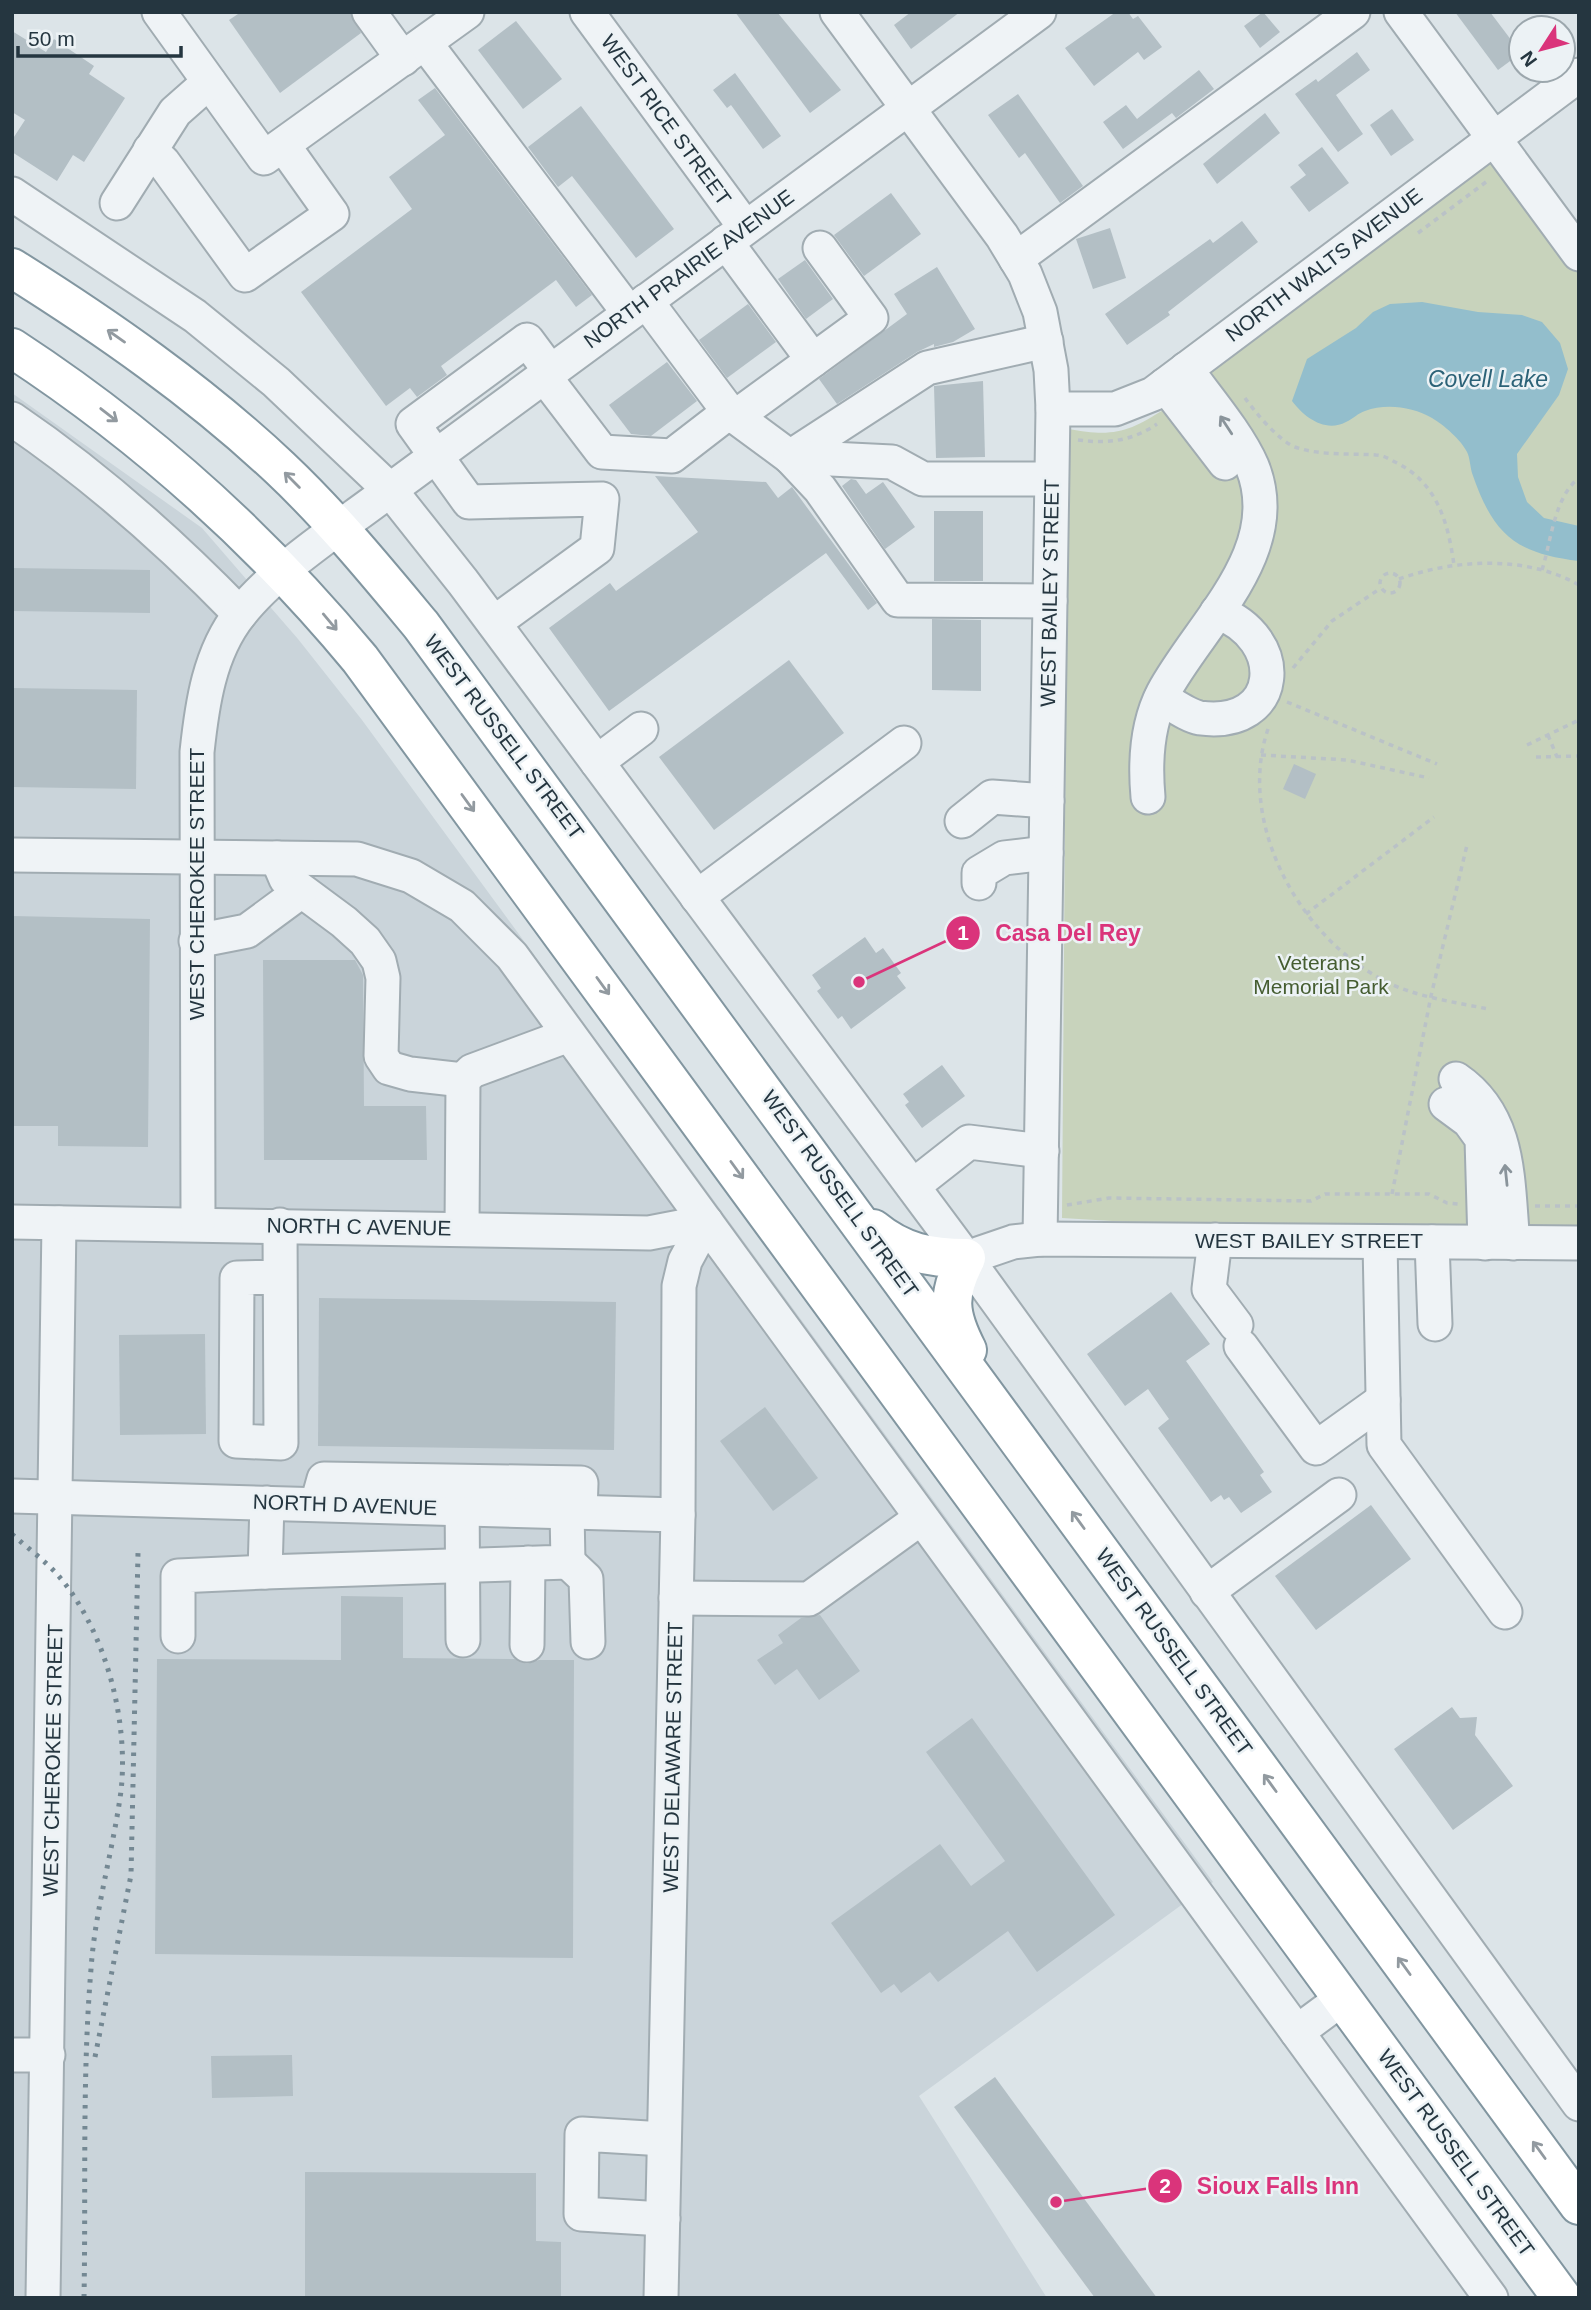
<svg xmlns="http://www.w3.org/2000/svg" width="1591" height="2310" font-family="Arial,sans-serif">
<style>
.built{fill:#cad4da}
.green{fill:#c8d3bc}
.water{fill:#93becc}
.building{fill:#b3bfc5}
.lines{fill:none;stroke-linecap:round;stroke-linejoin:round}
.minor-casing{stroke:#a1acb2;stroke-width:37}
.highway-casing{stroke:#8296a0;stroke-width:42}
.path{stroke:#bac2c7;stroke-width:3.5;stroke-dasharray:5 5;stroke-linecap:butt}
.minor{stroke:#eff3f6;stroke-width:33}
.highway{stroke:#fff;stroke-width:38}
.rail{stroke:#748893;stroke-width:5;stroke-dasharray:3.5 7;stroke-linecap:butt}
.oneway{stroke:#929aa0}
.oneway2{stroke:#8a949b}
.labels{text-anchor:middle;stroke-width:5;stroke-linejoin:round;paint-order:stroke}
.street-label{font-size:21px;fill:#253640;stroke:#ecf2f5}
.park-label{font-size:21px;fill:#455d31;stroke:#ecf2f5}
.water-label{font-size:23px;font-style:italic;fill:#2b6277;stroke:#ecf2f5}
.leader{fill:none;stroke:#da347b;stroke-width:2.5}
.callout-dot{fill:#da347b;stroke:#ecf2f5;stroke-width:2.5}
.mark-label{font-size:21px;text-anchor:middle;font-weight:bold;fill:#fff}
.callout-label{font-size:23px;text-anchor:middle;font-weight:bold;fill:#da347b;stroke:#ecf2f5;stroke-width:5;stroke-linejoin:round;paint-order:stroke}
</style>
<rect width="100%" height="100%" fill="#dce4e8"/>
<path class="built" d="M12 393 202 528 298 639 362 720 1213 1882 919 2096 1047 2298H12Z"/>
<path class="green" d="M1493 138 1579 254V1243H1485L1062 1218 1068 429C1113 437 1128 433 1166 408Z"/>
<path class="water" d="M1422 302 1478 312 1522 315 1542 322 1560 343 1568 369 1559 395 1517 454 1518 477 1527 502 1544 518 1579 526V561C1514 553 1493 534 1472 473 1470 466 1470 458 1467 452 1461 440 1444 425 1432 418 1413 407 1386 403 1365 411 1358 413 1353 419 1346 422 1325 433 1304 417 1292 401L1307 359 1356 328 1373 312 1390 304Z"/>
<g class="building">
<path d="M241 12H350L361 33 280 93 229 20Z"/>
<path d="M735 12H777L841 90 810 113Z"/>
<path d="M911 12H960L911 49 894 25Z"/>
<path d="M1116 12H1128L1133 19 1138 16 1162 47 1144 60 1138 52 1094 86 1065 48Z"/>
<path d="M1263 12 1280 32 1260 48 1244 26Z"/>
<path d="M1455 12H1490L1521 53 1498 70Z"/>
<path d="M516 21 562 79 523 109 478 50Z"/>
<path d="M12 31 46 52 54 39 94 66 89 74 125 98 84 162 73 155 57 181 12 152V140L25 120 12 112Z"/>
<path d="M1357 52 1370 70 1336 95 1363 134 1338 152 1295 94 1316 79 1318 82Z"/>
<path d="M1199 70 1214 89 1176 118 1172 113 1123 149 1103 122 1126 105 1137 119Z"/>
<path d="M735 73 781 136 763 149 731 105 727 108 713 90Z"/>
<path d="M435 88 592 295 576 307 556 280 441 366 447 375 417 397 410 388 386 406 301 292 412 209 389 177 445 135 418 100Z"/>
<path d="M1018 94 1083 186 1060 203 1025 153 1019 158 988 115Z"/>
<path d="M581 106 674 229 636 258 572 176 558 187 528 147Z"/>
<path d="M1392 109 1414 140 1391 156 1370 125Z"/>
<path d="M1265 113 1280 133 1217 184 1203 164Z"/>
<path d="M1322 147 1349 183 1309 212 1290 187 1306 175 1298 165Z"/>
<path d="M891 193 921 234 864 276 834 235Z"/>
<path d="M1242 221 1258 242 1168 312 1170 315 1127 345 1105 314 1210 239 1213 243Z"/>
<path d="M1110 228 1126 278 1093 289 1076 239Z"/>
<path d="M805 260 833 299 806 319 778 279Z"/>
<path d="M937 267 975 329 953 342 934 347V344L917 352 837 404 819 379 907 314 894 294Z"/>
<path d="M748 304 776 342 727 378 699 340Z"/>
<path d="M667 362 697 401 651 436 631 434 609 405Z"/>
<path d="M983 381 985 457 936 458 934 386Z"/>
<path d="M655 476 766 482 778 498 792 487 877 603 868 610 826 553 609 711 549 628 610 583 616 591 698 532Z"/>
<path d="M851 479 856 480 866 494 883 482 915 527 885 549 842 486Z"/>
<rect x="934" y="511" width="49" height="70"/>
<path d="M12 568 150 570V613L12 611Z"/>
<path d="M932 619 981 620V691L932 690Z"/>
<path d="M789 660 844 733 714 830 659 757Z"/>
<path d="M12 688 137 690 136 789 12 787Z"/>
<path d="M1294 764 1316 774 1305 799 1283 789Z"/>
<path d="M12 916 150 919 148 1147 58 1146V1126H12Z"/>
<path d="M865 937 876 953 883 948 901 973 897 976 906 988 851 1029 842 1016 838 1019 817 991 821 988 812 975Z"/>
<path d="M263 960H355L363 975 364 1106H426L427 1160H264Z"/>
<path d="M942 1065 965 1096 922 1128 905 1105 909 1102 903 1094Z"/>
<path d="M1171 1292 1210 1344 1186 1361 1264 1472 1260 1475 1272 1492 1241 1513 1229 1497 1224 1500 1221 1495 1211 1502 1158 1428 1169 1419 1148 1389 1125 1406 1087 1354Z"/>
<path d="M319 1298 616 1302 614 1450 318 1446Z"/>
<path d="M205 1334 206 1434 120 1435 119 1335Z"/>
<path d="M765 1407 818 1478 773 1511 720 1441Z"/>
<path d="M1371 1505 1411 1559 1316 1630 1275 1576Z"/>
<path d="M341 1596 403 1597V1658L515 1659 527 1664 539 1660H574L573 1958 155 1954 157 1659 341 1660Z"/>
<path d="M820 1615 860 1671 819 1700 797 1669 775 1685 757 1660 783 1643 778 1635 801 1618Z"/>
<path d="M1452 1707 1460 1718 1477 1717 1475 1735 1513 1786 1453 1830 1394 1749Z"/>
<path d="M972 1718 1115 1915 1037 1972 1008 1931 938 1982 930 1972 901 1993 894 1984 881 1993 831 1923 940 1844 971 1886 1005 1861 926 1752Z"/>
<path d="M292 2055 293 2096 212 2098 211 2056Z"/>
<path d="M995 2077 1157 2298H1095L954 2107Z"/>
<path d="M305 2172 536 2173V2241L561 2242V2298H305Z"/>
</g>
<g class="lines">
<defs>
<g id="minor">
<path d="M159 12 264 158 467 12"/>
<path d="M369 12 403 59"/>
<path d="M587 12 745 227"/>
<path d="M837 12 1002 236 1025 274 1040 312 1051 370 1053 409 1040 1239"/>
<path d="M1401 12 1579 254"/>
<path d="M425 43 629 313"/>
<path d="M150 150 163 162 245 275 332 214 283 145"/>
<path d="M12 194 195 316 276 382 390 490 463 582 966 1258 1579 2104"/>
<path d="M117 203 175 112 209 82"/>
<path d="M726 242 813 360"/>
<path d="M1016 259 1353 12"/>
<path d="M646 301 729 412 790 457 927 368 1046 341"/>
<path d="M544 376 602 452 672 456 729 412"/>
<path d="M1165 385 1225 463"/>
<path d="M1053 409H1115L1153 394 1579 75"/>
<path d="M735 417 871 318 820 248"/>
<path d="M12 419C96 476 170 542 240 614"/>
<path d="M790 457 820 489 898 600 1050 601"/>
<path d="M790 457 892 462 923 479H1051"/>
<path d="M494 623 597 548 602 499 469 502 413 424 527 340 550 371"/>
<path d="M1161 698C1172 704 1188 716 1200 718 1283 729 1289 638 1217 612"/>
<path d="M597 762 641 729"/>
<path d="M1148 797C1145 764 1147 724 1163 693 1200 624 1287 551 1252 466 1238 434 1207 398 1186 369"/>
<path d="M962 821 992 797 1047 801"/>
<path d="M12 855 357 859 411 876 462 906 512 956 1491 2298"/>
<path d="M277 858 286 879 344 922 365 941 379 961 383 978 381 1056 389 1068 410 1074 463 1080"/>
<path d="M979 883V873L1004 858 1046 853"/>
<path d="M697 897 904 743"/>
<path d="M196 941 247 931 300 892"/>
<path d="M1456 1079C1512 1117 1507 1182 1513 1243"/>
<path d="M1446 1104 1469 1121 1482 1139 1485 1243"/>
<path d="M913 1186 969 1142 1042 1151"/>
<path d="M12 1222 649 1233 706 1222"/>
<path d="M198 1223 197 752C202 705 209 653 240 614 275 569 343 526 390 490L1039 12"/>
<path d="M280 1225 281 1443 236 1441 237 1278 280 1277"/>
<path d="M462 1229 463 1080 472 1071 569 1035"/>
<path d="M1215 1240 1209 1289 1236 1325"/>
<path d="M1380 1242 1384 1445 1505 1612"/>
<path d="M1432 1242 1435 1324"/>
<path d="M966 1258 1013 1242 1040 1239 1579 1243"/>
<path d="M1241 1346 1316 1448 1383 1400"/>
<path d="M462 1488 463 1640"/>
<path d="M12 1496 678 1515"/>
<path d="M267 1503 265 1572 568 1562 567 1512"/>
<path d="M317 1504 324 1479 581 1483 580 1512"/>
<path d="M568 1562 586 1579 588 1642"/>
<path d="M1207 1592 1339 1495"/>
<path d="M676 1598 809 1599 921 1518"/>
<path d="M178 1636V1576L265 1572"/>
<path d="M527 1645 528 1563"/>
<path d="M1297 2032 1343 1998"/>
<path d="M12 2055H48"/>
<path d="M663 2219 581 2214 582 2134 664 2139"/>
<path d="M43 2298 59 1223"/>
<path d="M661 2298 678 1515 679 1286 685 1261 706 1222"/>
</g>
<g id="highway">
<path d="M12 268C106 327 198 391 280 468 331 516 376 571 421 625L1579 2205"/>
<path d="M12 348C145 435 259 537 360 659L1562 2298"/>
<path d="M873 1229C902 1253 930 1258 966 1258 947 1295 948 1313 967 1350"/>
</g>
</defs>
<use href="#minor" class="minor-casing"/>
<use href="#highway" class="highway-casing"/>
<g class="path">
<path d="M1418 233 1490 179"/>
<path d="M1245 398C1255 412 1279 441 1295 447 1321 456 1348 453 1376 455 1383 455 1389 459 1395 462 1437 482 1448 522 1454 565"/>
<path d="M1078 440C1108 444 1132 441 1157 424"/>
<path d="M1542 570C1551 542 1554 497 1579 478"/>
<circle cx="1390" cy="583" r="10"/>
<path d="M1399 579C1455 559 1526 555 1579 585"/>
<path d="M1293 668 1332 621 1381 588"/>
<path d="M1287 702 1437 764"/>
<path d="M1268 729C1236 823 1300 938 1385 981 1415 997 1455 1002 1488 1009"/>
<path d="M1548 735 1557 757"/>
<path d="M1527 745 1579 720"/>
<path d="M1261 755 1347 760 1429 778"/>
<path d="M1536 757 1579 756"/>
<path d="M1306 914 1434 817"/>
<path d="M1392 1194 1431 996 1467 845"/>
<path d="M1067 1205 1109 1198 1311 1201 1325 1194H1429L1447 1203 1458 1204"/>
<path d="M1535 1206H1579"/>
</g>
<use href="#minor" class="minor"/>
<use href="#highway" class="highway"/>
<g class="rail">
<path d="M12 1534C26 1547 43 1559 56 1573 105 1628 129 1719 121 1791 113 1851 95 1910 91 1969 82 2078 86 2188 84 2298"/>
<path d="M95 2057 131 1875 138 1553"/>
</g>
</g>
<defs><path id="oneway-shaft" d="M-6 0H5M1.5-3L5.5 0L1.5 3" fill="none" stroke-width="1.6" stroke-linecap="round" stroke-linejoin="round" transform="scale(1.75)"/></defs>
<g class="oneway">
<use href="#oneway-shaft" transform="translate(116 336) rotate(-145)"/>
<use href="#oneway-shaft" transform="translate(109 415) rotate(38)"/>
<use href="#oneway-shaft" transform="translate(292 480) rotate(-135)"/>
<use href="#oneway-shaft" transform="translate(330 622) rotate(50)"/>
<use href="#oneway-shaft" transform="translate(468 803) rotate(54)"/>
<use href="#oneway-shaft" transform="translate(603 986) rotate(54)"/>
<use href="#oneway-shaft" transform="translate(737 1170) rotate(54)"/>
<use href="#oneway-shaft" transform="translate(1078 1520) rotate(-126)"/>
<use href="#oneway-shaft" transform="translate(1270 1783) rotate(-126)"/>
<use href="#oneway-shaft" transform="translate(1404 1966) rotate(-126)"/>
<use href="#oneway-shaft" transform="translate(1539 2150) rotate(-126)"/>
</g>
<g class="oneway2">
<use href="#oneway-shaft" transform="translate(1226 425) rotate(-123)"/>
<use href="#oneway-shaft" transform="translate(1506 1175) rotate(-96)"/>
</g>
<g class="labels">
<g class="street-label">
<text transform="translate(666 120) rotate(54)" y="7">WEST RICE STREET</text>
<text transform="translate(1324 265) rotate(-37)" y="7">NORTH WALTS AVENUE</text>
<text transform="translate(689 269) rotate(-36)" y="7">NORTH PRAIRIE AVENUE</text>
<text transform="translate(1050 593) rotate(-89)" y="7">WEST BAILEY STREET</text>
<text transform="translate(504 737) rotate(53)" y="7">WEST RUSSELL STREET</text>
<text transform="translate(197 884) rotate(-90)" y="7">WEST CHEROKEE STREET</text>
<text transform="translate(840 1194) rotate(54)" y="7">WEST RUSSELL STREET</text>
<text transform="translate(359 1227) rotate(1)" y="7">NORTH C AVENUE</text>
<text x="1309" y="1248">WEST BAILEY STREET</text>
<text transform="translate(345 1505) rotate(2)" y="7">NORTH D AVENUE</text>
<text transform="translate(1174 1652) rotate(54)" y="7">WEST RUSSELL STREET</text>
<text transform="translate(673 1757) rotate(-89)" y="7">WEST DELAWARE STREET</text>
<text transform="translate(53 1760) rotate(-89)" y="7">WEST CHEROKEE STREET</text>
<text transform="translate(1456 2153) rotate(54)" y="7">WEST RUSSELL STREET</text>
</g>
<g class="park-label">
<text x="1321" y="970">Veterans'<tspan x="1321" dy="24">Memorial Park</tspan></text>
</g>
<g class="water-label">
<text x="1488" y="387">Covell Lake</text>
</g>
</g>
<path class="leader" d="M859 982L963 933M1056 2202L1165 2186"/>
<g class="callout-dot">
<circle cx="859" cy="982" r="7"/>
<circle cx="1056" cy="2202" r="7"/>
<circle cx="963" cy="933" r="18"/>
<circle cx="1165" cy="2186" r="18"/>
</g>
<g class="mark-label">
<text x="963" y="940">1</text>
<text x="1165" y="2193">2</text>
</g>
<g class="callout-label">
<text x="1068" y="941">Casa Del Rey</text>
<text x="1278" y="2194">Sioux Falls Inn</text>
</g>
<rect width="1591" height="2310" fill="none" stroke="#253640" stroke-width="28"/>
<g transform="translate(1542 49) rotate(234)"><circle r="33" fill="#ecf2f5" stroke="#9ca7ad" stroke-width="2"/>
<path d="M0-5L12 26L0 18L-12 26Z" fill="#da347b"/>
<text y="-10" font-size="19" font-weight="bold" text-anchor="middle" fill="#253640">N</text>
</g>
<path d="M18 46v10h163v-10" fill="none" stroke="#253640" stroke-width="3.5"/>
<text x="28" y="46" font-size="21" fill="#253640" stroke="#ecf2f5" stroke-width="5" paint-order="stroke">50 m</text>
</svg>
